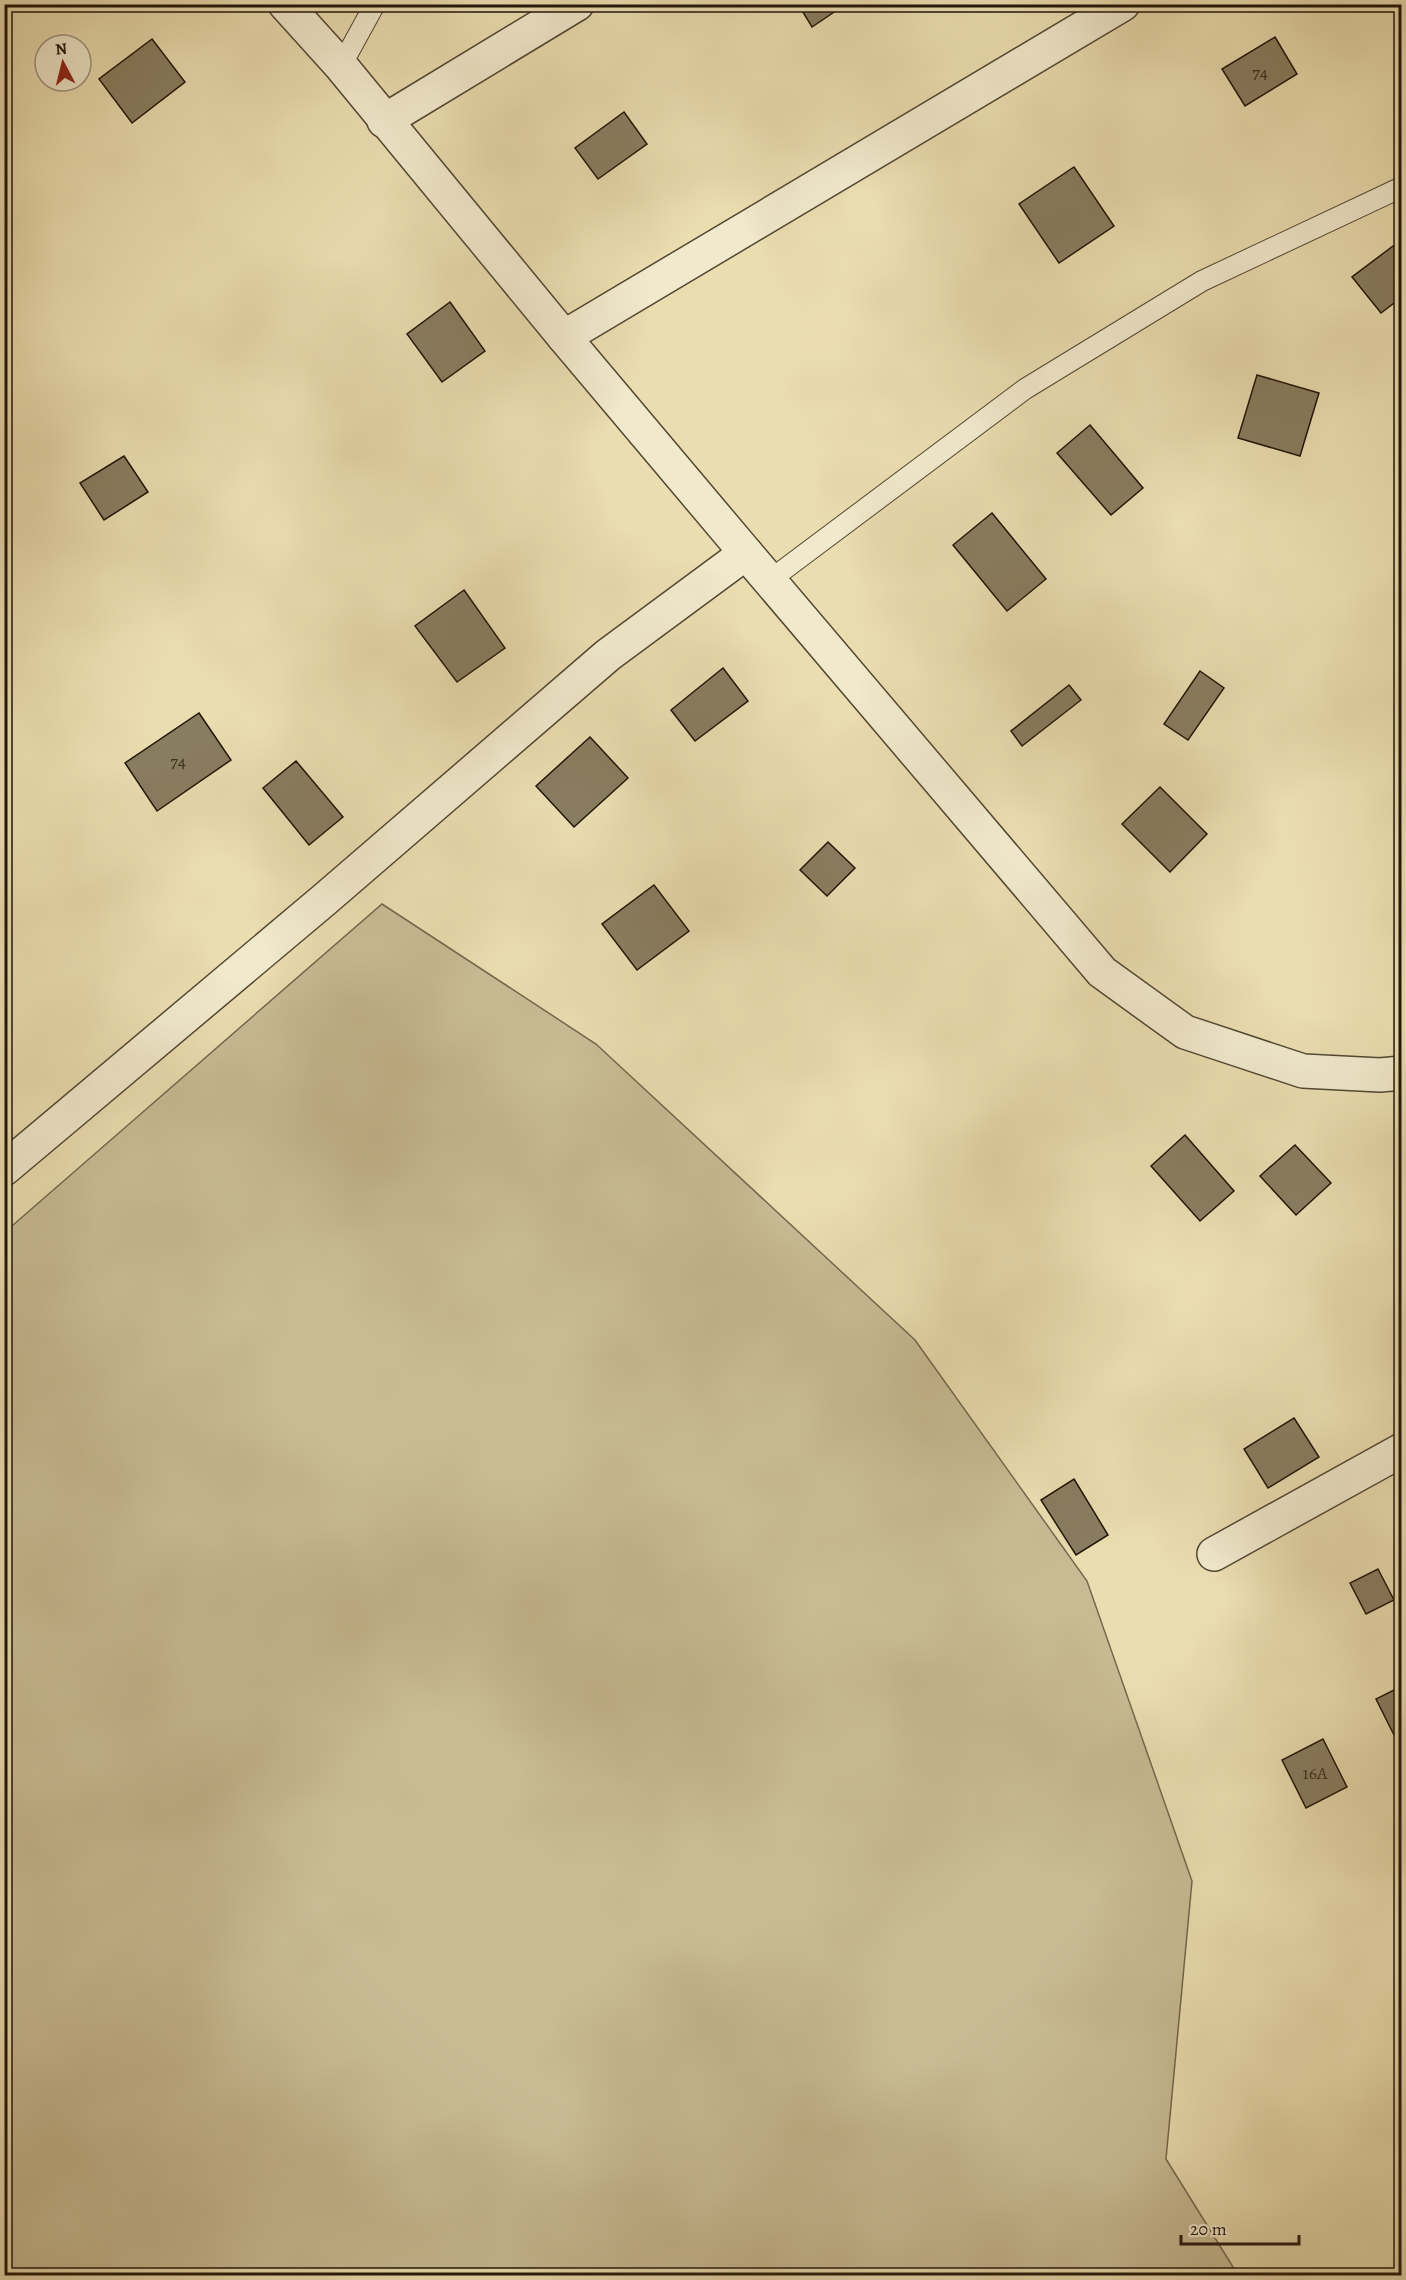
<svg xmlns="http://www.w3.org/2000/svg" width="1406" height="2280" font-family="Alegreya,serif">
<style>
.green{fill:#c8bb94;stroke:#74684e;stroke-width:1.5}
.building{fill:#897d60;stroke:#201509;stroke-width:1.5}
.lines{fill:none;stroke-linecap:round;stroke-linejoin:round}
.service-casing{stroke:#524733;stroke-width:22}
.minor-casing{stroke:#524733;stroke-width:36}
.tertiary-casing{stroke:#524733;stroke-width:36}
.service{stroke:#f1e9cc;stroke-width:20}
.minor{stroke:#f1e9cc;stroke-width:33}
.tertiary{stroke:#f1e9cc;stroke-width:33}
.labels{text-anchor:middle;stroke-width:6;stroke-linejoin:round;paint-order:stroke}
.number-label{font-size:18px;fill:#3a2f1f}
</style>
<rect width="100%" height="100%" fill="#eaddb0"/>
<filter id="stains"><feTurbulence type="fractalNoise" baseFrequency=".00333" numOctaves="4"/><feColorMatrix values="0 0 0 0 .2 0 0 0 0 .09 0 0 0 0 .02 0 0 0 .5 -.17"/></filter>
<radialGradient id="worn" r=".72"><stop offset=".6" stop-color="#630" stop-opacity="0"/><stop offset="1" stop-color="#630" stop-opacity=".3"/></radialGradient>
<path class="green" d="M382 904 596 1044 915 1340 1087 1581 1192 1881 1166 2159 1238 2275H5V1232Z"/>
<g class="building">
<path d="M798 4H846L812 27Z"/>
<path d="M1275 37 1297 74 1245 106 1222 69Z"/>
<path d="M152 39 185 82 132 123 99 79Z"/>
<path d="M624 112 647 144 598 179 575 148Z"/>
<path d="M1074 167 1114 226 1059 263 1019 204Z"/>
<path d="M1393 246 1402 257V297L1381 313 1352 277Z"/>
<path d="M450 302 485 351 442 382 407 334Z"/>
<path d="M1257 375 1319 393 1300 456 1238 438Z"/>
<path d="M1090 425 1143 488 1111 515 1057 453Z"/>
<path d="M124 456 148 492 104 520 80 483Z"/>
<path d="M992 513 1046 579 1007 611 953 545Z"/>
<path d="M464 590 505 648 457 682 415 626Z"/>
<path d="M723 668 748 701 695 741 671 710Z"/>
<path d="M1200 671 1224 688 1188 740 1164 724Z"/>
<path d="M1069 685 1081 700 1022 746 1011 731Z"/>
<path d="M199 713 231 760 157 811 125 763Z"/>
<path d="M590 737 628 778 574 827 536 786Z"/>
<path d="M296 761 343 817 309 845 263 788Z"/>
<path d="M1160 787 1207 834 1170 872 1122 824Z"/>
<path d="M828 842 855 868 827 896 800 870Z"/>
<path d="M654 885 689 931 637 970 602 924Z"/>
<path d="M1185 1135 1234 1191 1200 1221 1151 1166Z"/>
<path d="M1295 1145 1331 1183 1296 1215 1260 1176Z"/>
<path d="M1294 1418 1319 1457 1268 1488 1244 1449Z"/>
<path d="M1074 1479 1108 1535 1076 1555 1041 1500Z"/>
<path d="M1378 1569 1394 1600 1366 1614 1350 1583Z"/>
<path d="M1402 1686V1731L1394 1735 1376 1699Z"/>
<path d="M1323 1739 1347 1787 1306 1808 1282 1760Z"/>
</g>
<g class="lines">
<defs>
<g id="service">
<path d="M341 66 375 4"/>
<path d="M770 580 1025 389 1202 281 1402 187"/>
</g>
<g id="minor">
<path d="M384 121 577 4"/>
<path d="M564 337 1123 4"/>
<path d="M4 1169 324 900 608 655 746 553 1102 972 1185 1032 1303 1071 1380 1075 1402 1073"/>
<path d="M1214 1554 1402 1450"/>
</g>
<path id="tertiary" d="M285 4 341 66 564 337 746 553"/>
</defs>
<use href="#service" class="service-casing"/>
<use href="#minor" class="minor-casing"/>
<use href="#tertiary" class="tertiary-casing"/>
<use href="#service" class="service"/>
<use href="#minor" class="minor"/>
<use href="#tertiary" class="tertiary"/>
</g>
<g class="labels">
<g class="number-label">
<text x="1260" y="78">74</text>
<text x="178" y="767">74</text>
<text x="1315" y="1779">16А</text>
</g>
</g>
<rect width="1406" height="2280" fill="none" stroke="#eaddb0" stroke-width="24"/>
<rect x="6" y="6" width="1394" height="2268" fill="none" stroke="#201509" stroke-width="3"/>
<rect x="12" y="12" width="1382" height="2256" fill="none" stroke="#201509" stroke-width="1.5"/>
<g transform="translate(63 63) rotate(353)"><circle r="28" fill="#f1e9cc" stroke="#9d947e" stroke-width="1.5"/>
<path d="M0-4.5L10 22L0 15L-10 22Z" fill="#8f2418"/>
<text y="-9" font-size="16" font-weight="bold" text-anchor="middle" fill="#201509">N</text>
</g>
<path d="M1181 2235v9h118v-9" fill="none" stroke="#201509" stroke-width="3"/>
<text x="1190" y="2235" font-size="18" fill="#201509" stroke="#f1e9cc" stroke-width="4.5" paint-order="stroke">20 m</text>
<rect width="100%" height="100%" filter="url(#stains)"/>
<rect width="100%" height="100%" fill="url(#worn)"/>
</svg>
